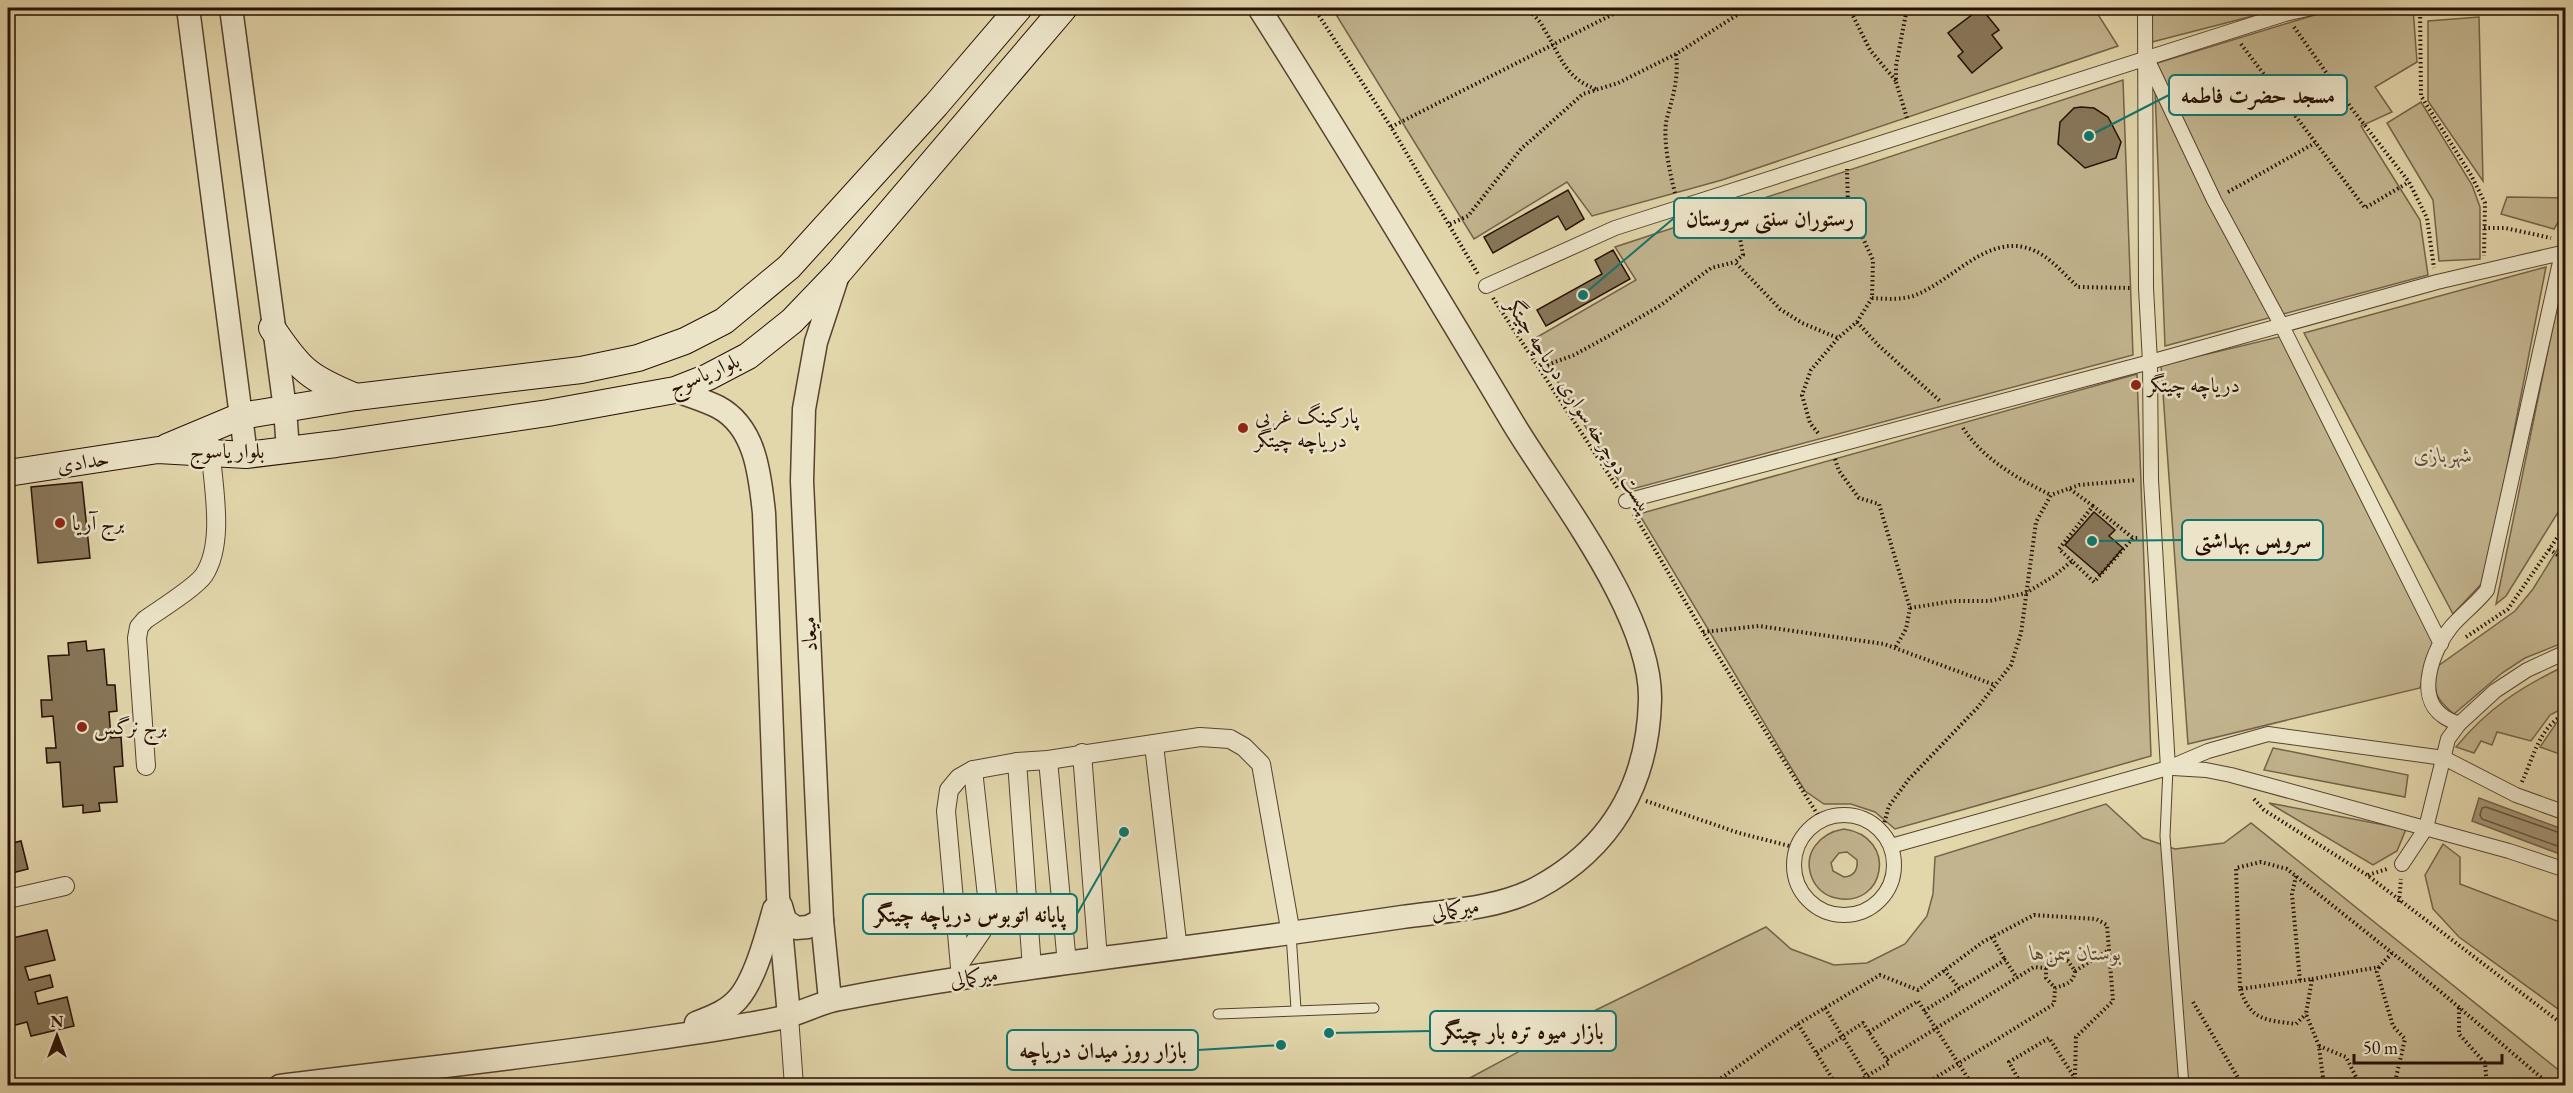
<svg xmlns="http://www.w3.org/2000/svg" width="2573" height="1093" font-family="'EB Garamond',Amiri,serif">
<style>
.green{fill:#c2b48e;stroke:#746248;stroke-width:1.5;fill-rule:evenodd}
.water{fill:#a29372;stroke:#715f46;stroke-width:1.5}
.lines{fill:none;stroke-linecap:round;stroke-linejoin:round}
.shore{stroke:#64523a;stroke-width:1.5}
.building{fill:#88775a;stroke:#271003;stroke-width:1.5}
.service-casing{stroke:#56422d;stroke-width:11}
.pedestrian-casing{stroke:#56422d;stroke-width:16}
.minor-casing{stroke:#56422d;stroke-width:20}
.tertiary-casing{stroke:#56422d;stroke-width:25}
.secondary-casing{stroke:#271003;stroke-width:28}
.path{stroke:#271003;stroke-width:4;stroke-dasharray:1.5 3;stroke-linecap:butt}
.service{stroke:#ece4c8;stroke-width:9}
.pedestrian{stroke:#ece4c8;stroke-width:14}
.minor{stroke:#ece4c8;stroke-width:18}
.tertiary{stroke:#ece4c8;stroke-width:22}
.secondary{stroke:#ece4c8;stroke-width:26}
.poi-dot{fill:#8f2418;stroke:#ece4c8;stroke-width:2}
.labels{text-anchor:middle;stroke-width:5;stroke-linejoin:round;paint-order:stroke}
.street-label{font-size:21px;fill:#271003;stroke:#ece4c8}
.poi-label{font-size:21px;fill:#271003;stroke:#ece4c8;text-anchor:start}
.park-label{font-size:21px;font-style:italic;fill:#5d4934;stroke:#ece4c8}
.leader{fill:none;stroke:#0f766e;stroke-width:2}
.callout-dot{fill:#0f766e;stroke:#ece4c8;stroke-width:2}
.callout{fill:#ece4c8;stroke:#0f766e;stroke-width:2}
.callout-label{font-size:22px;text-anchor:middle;font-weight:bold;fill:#271003}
</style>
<rect width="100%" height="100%" fill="#e2d6ab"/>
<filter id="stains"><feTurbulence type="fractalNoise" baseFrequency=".00333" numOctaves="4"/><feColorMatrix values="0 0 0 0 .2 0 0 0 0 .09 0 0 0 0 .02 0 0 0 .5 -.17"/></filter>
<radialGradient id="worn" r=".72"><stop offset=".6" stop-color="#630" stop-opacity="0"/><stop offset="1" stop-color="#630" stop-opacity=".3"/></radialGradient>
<g class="green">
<path d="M1332 8H2094L2118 46 1722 180 1592 216 1567 182 1474 239Z"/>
<path d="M2151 8H2284L2152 42Z"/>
<path d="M2365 8H2413L2417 62 2375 87 2392 112 2361 126 2420 220 2428 275 2165 346 2154 64 2321 13Z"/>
<path d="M2479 17 2483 181 2428 101V21Z"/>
<path d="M2123 80 2133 355 1625 491 1532 340 1636 280 1615 247Z"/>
<path d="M2421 102 2472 185 2480 207V259L2439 261 2433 200 2387 123Z"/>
<path d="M2507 197 2565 198V211L2554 229 2501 214Z"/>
<path d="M2546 267 2485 580 2453 614 2304 333Z"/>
<path d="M2565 267V501L2506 596 2496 604Z"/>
<path d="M2283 336 2436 636 2427 658 2420 688 2188 744 2161 365Z"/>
<path d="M2137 374 2151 756 1895 829 1875 812 1851 804H1824L1805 791 1639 514Z"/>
<path d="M2565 537V642L2525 658 2502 673 2454 714C2434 698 2432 690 2438 666L2515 611 2533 589Z"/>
<path d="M2565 666V707L2550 715 2531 741 2497 732 2492 745 2481 741 2474 753 2456 747C2487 709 2522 686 2565 666Z"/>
<path d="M2565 717V756L2540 747 2557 722Z"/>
<path d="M2273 748 2408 775 2405 797 2264 770Z"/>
<path d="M2269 803 2406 829 2397 851 2373 865Z"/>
<path d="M2106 804 2143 838 2175 849 2224 843 2251 823 2566 1076 2565 1079 2559 1086H1455L1596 1010 1766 927 1791 949 1834 965 1867 963 1905 944 1927 916 1933 894 1935 857Z"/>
<path d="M1844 829C1899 837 1885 909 1836 898 1825 896 1816 888 1812 878 1802 853 1820 833 1844 829ZM1847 852 1857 860C1858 870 1854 876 1844 877L1833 871 1831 863 1839 853Z"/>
<path d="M2443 844 2460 857V884L2565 924V1014L2459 937 2433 909 2425 875Z"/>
</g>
<path class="water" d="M2479 798 2565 830V856L2472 821Z"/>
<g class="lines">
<path class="shore" d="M2566 835 2486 807 2482 808 2480 815 2482 819 2566 849"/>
</g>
<g class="building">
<path d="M1981 8 1999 30 1992 35 2002 48 1972 73 1958 56 1963 52 1948 33Z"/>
<path d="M2081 107 2094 108 2108 117 2121 142 2116 158 2085 168 2058 144 2060 122 2074 108Z"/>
<path d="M1568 190 1584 219 1566 230 1558 216 1493 253 1484 237Z"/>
<path d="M1613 250 1630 279 1546 326 1537 310 1602 274 1595 260Z"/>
<path d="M82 482 90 558 38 563 31 487Z"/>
<path d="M2094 512 2115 530 2109 536 2123 548 2100 575 2065 545Z"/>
<path d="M86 641 87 651 104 649 107 685H115L117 711 109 712 111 738 121 737 123 766 114 767 117 802 99 803 100 811 83 813V805L63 807 60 762 47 763 46 748H56L53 716 42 717 41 700H52L48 656 69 655 68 643Z"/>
<path d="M21 841 28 869 8 874V844Z"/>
<path d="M47 930 55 960 25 967 29 980 50 975 53 987 35 992 38 1004 67 997 74 1026 31 1036 27 1022 8 1027V939Z"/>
</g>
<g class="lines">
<defs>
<g id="service">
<path d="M2168 768 2165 836 2184 1086"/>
<path d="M1291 934 1296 1009"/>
<path d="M1218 1014 1374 1008"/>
</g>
<g id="pedestrian">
<path d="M2145 8 2146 288 2150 362 2151 480 2168 768"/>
<path d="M2149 63 2214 200 2282 326 2441 644"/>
<path d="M1486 286 1615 228 2285 14 2312 8"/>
<path d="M1626 501 2150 362 2437 282 2566 252"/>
<path d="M2459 724C2454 722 2447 719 2443 716 2414 696 2434 648 2451 627 2462 614 2476 604 2487 590L2562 253 2566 247"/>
<path d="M2173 768 2206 770 2231 775 2509 851 2566 870"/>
<circle cx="1844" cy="865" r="50"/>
<path d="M1891 846 2168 768 2208 751 2268 734 2444 758 2516 795 2566 813"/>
<path d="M2402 864 2426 828 2448 739 2459 724 2495 691 2527 670 2566 652"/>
</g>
<g id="minor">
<path d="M1154 745 1178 950"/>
<path d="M1082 753 1098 959"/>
<path d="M1048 760 1067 964"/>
<path d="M1017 762 1032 968"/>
<path d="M146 766 137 638 139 627 145 620C159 610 196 587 204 575 226 541 212 482 210 444"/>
<path d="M8 899 65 886"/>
<path d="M960 963 982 931 989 914 973 770"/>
<path d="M961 978 946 811 949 790 959 778 973 770 1017 762 1048 760 1200 737 1230 739 1244 747 1261 764 1291 934"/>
<path d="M789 1016 794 1086"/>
</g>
<g id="tertiary">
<path d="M188 8 246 455"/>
<path d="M231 8 285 409 288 450"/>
<path d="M675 390C689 396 704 400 718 407 756 427 760 476 764 513L778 896 789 1016"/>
<path d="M781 906 785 920 796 928 808 927 822 920"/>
<path d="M830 1000 822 920 802 481 804 409 816 342 839 272"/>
<path d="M696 1023C711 1017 726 1012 737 1000 755 981 767 934 774 909"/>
<path d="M280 1086C406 1070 533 1057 659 1038 701 1032 744 1026 785 1017 804 1012 821 1002 840 999 927 982 1015 970 1103 958 1203 945 1302 932 1402 917 1445 911 1497 909 1537 888 1611 848 1648 784 1650 700 1652 615 1557 496 1513 423 1430 284 1346 145 1259 8"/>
</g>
<g id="secondary">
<path d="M272 328C300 370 309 378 356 397"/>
<path d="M167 447 241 416 356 397 581 370 638 358 685 341 724 321 789 267 936 105 1019 8"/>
<path d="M8 473 158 450 246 455 336 444 548 413 675 390 708 377 748 356 792 321 839 272 1064 8"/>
</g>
</defs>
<use href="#service" class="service-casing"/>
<use href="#pedestrian" class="pedestrian-casing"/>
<use href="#minor" class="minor-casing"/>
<use href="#tertiary" class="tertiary-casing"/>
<use href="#secondary" class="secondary-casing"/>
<g class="path">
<path d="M1314 8 1391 127 1478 274"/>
<path d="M1526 8C1532 14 1540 20 1544 29 1561 56 1564 78 1598 90"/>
<path d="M1849 8 1870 50 1896 81"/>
<path d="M2420 8 2421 96 2471 175 2485 203 2484 256"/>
<path d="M2294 27 2352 109 2409 182 2427 218 2434 268"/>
<path d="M2241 44 2365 208 2409 182"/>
<path d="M1907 118 1896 82V66L1907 8"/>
<path d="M1391 127 1625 8"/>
<path d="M2228 192 2315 143"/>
<path d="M1675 193C1670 174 1662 137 1667 118 1673 96 1679 78 1676 54"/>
<path d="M1734 205 1743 255 1735 262 1780 309 1802 323 1838 338"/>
<path d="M1450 224 1468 216 1521 149 1583 94 1618 83 1676 54 1748 8"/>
<path d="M2484 228H2505L2551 238"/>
<path d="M1493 298 1619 490"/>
<path d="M1872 298C1885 299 1900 300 1913 296 1957 280 1994 223 2044 256 2056 264 2067 277 2078 287L2131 288"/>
<path d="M1857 322 1879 346 1941 402"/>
<path d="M1539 368 1574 355 1607 337 1661 305 1711 268 1735 262"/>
<path d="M1963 428C1983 459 2018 479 2051 495"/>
<path d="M1818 433 1810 423 1802 395 1811 370 1838 338 1857 322 1872 298 1873 260 1848 206 1847 169"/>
<path d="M1835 459 1839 471 1859 498 1879 504 1910 608 1906 629 1895 648"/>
<path d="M2070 489 2093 506"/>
<path d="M1634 514 1703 632 1821 820"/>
<path d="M2549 549 2566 561"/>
<path d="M2072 561 2059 549 2093 506 2133 538"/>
<path d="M1910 608 1954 601H1989L2026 593 2054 576 2072 561 2094 582 2133 538H2139"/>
<path d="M1703 632 1759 626 1884 644 1995 685"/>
<path d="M2466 637 2508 609 2566 525"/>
<path d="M2522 782C2533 758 2540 725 2566 714"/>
<path d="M2254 799 2264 810 2367 875 2566 1027"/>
<path d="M1646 801 1739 833 1797 848"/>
<path d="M1882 831 1889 806 1909 779 1978 707 2011 665 2021 633 2036 522 2051 495 2079 485 2136 480"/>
<path d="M2368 875 2387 869"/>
<path d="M2296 876 2292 894 2300 981"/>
<path d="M2399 902 2401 879"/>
<path d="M1992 937 2005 960"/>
<path d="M2379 967 2377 972 2393 1026 2405 1039 2394 1086"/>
<path d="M1944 970 1960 989"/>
<path d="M2075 971 2109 950"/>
<path d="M2312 979 2379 967 2392 953"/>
<path d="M2240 989C2251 1021 2266 1020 2296 1024L2306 1014"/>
<path d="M2193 1002 2243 1086"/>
<path d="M1825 1008 1873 1086"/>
<path d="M2459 1008V1034L2485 1063 2487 1086"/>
<path d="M1924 1011 2005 960 2017 978"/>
<path d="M1798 1024 1837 1086"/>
<path d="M1869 1032 1918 1001 1973 1086"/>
<path d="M2319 1046 2346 1057 2358 1081 2370 1086"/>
<path d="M1817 1053 1863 1023 1889 1063 1850 1086"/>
<path d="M1887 1059 2034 967 2046 968"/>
<path d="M1710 1086 1798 1024 1880 975 1918 990 1983 942 2034 915 2096 919 2107 925 2113 1001 2076 1037 2075 1077 2071 1086"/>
<path d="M1922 1086 2054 1004 2055 988C2067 984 2073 983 2075 971L2068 961 2057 958 2046 968V978L2055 988"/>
<path d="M2022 1086 2009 1062 2049 1038 2080 1086"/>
<path d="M2324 1086 2319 1046 2306 1014 2312 979 2240 989 2236 868 2261 862 2287 869 2441 992 2544 1080 2547 1086"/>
</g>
<use href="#service" class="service"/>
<use href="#pedestrian" class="pedestrian"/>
<use href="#minor" class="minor"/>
<use href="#tertiary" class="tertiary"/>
<use href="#secondary" class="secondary"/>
</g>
<g class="poi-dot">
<circle cx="2136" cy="385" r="6"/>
<circle cx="1243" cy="428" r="6"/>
<circle cx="60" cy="523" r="6"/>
<circle cx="82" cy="727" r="6"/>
</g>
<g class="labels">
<g class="street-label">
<text transform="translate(704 374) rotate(-23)" y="7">بلوار یاسوج</text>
<text transform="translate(1580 406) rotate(57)" y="7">پیست دوچرخه سواری دریاچه چیتگر</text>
<text x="227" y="458">بلوار یاسوج</text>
<text transform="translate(83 462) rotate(-9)" y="7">حدادی</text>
<text transform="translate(809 634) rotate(-93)" y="7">میعاد</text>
<text transform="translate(1455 909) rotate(-9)" y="7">میرکمالی</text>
<text transform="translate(974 977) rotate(-8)" y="7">میرکمالی</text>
</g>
<g class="poi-label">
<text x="2148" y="392">دریاچه چیتگر</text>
<text x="1255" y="423">پارکینگ غربی<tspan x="1255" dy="24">دریاچه چیتگر</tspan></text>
<text x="72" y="530">برج آریا</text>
<text x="94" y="734">برج نرگس</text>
</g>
<g class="park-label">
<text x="2443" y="462">شهربازی</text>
<text x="2076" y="960">بوستان سمن‌ها</text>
</g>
</g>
<path class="leader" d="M2089 136L2169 95M1583 295L1674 218M2092 541L2182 540M1124 832L1077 914M1329 1033L1430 1031M1281 1045L1198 1050"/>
<g class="callout-dot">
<circle cx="2089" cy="136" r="6"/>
<circle cx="1583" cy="295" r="6"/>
<circle cx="2092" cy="541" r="6"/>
<circle cx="1124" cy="832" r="6"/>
<circle cx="1329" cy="1033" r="6"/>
<circle cx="1281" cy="1045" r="6"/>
</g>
<g class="callout">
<rect x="2169" y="75" width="178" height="40" rx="6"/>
<rect x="1674" y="198" width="192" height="40" rx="6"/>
<rect x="2182" y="520" width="141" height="40" rx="6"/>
<rect x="863" y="894" width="214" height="40" rx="6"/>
<rect x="1430" y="1011" width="186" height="40" rx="6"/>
<rect x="1007" y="1030" width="191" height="40" rx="6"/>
</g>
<g class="callout-label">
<text x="2258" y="103">مسجد حضرت فاطمه</text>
<text x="1770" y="226">رستوران سنتی سروستان</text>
<text x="2253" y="548">سرویس بهداشتی</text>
<text x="970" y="922">پایانه اتوبوس دریاچه چیتگر</text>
<text x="1523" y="1039">بازار میوه تره بار چیتگر</text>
<text x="1103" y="1058">بازار روز میدان دریاچه</text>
</g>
<rect width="2573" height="1093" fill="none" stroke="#e2d6ab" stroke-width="30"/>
<rect x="9" y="9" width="2555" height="1075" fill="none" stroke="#271003" stroke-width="3"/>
<rect x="15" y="15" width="2543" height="1063" fill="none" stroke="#271003" stroke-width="1.5"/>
<g transform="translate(57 1036)" stroke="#ece4c8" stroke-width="4.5" paint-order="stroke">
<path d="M0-4.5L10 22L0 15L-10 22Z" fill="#271003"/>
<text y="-9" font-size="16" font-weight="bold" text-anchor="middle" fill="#271003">N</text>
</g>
<path d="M2354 1054v9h148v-9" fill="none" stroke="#271003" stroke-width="3"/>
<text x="2363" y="1054" font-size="18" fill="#271003" stroke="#ece4c8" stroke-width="4.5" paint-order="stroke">50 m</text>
<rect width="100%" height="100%" filter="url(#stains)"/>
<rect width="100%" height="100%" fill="url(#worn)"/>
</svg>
